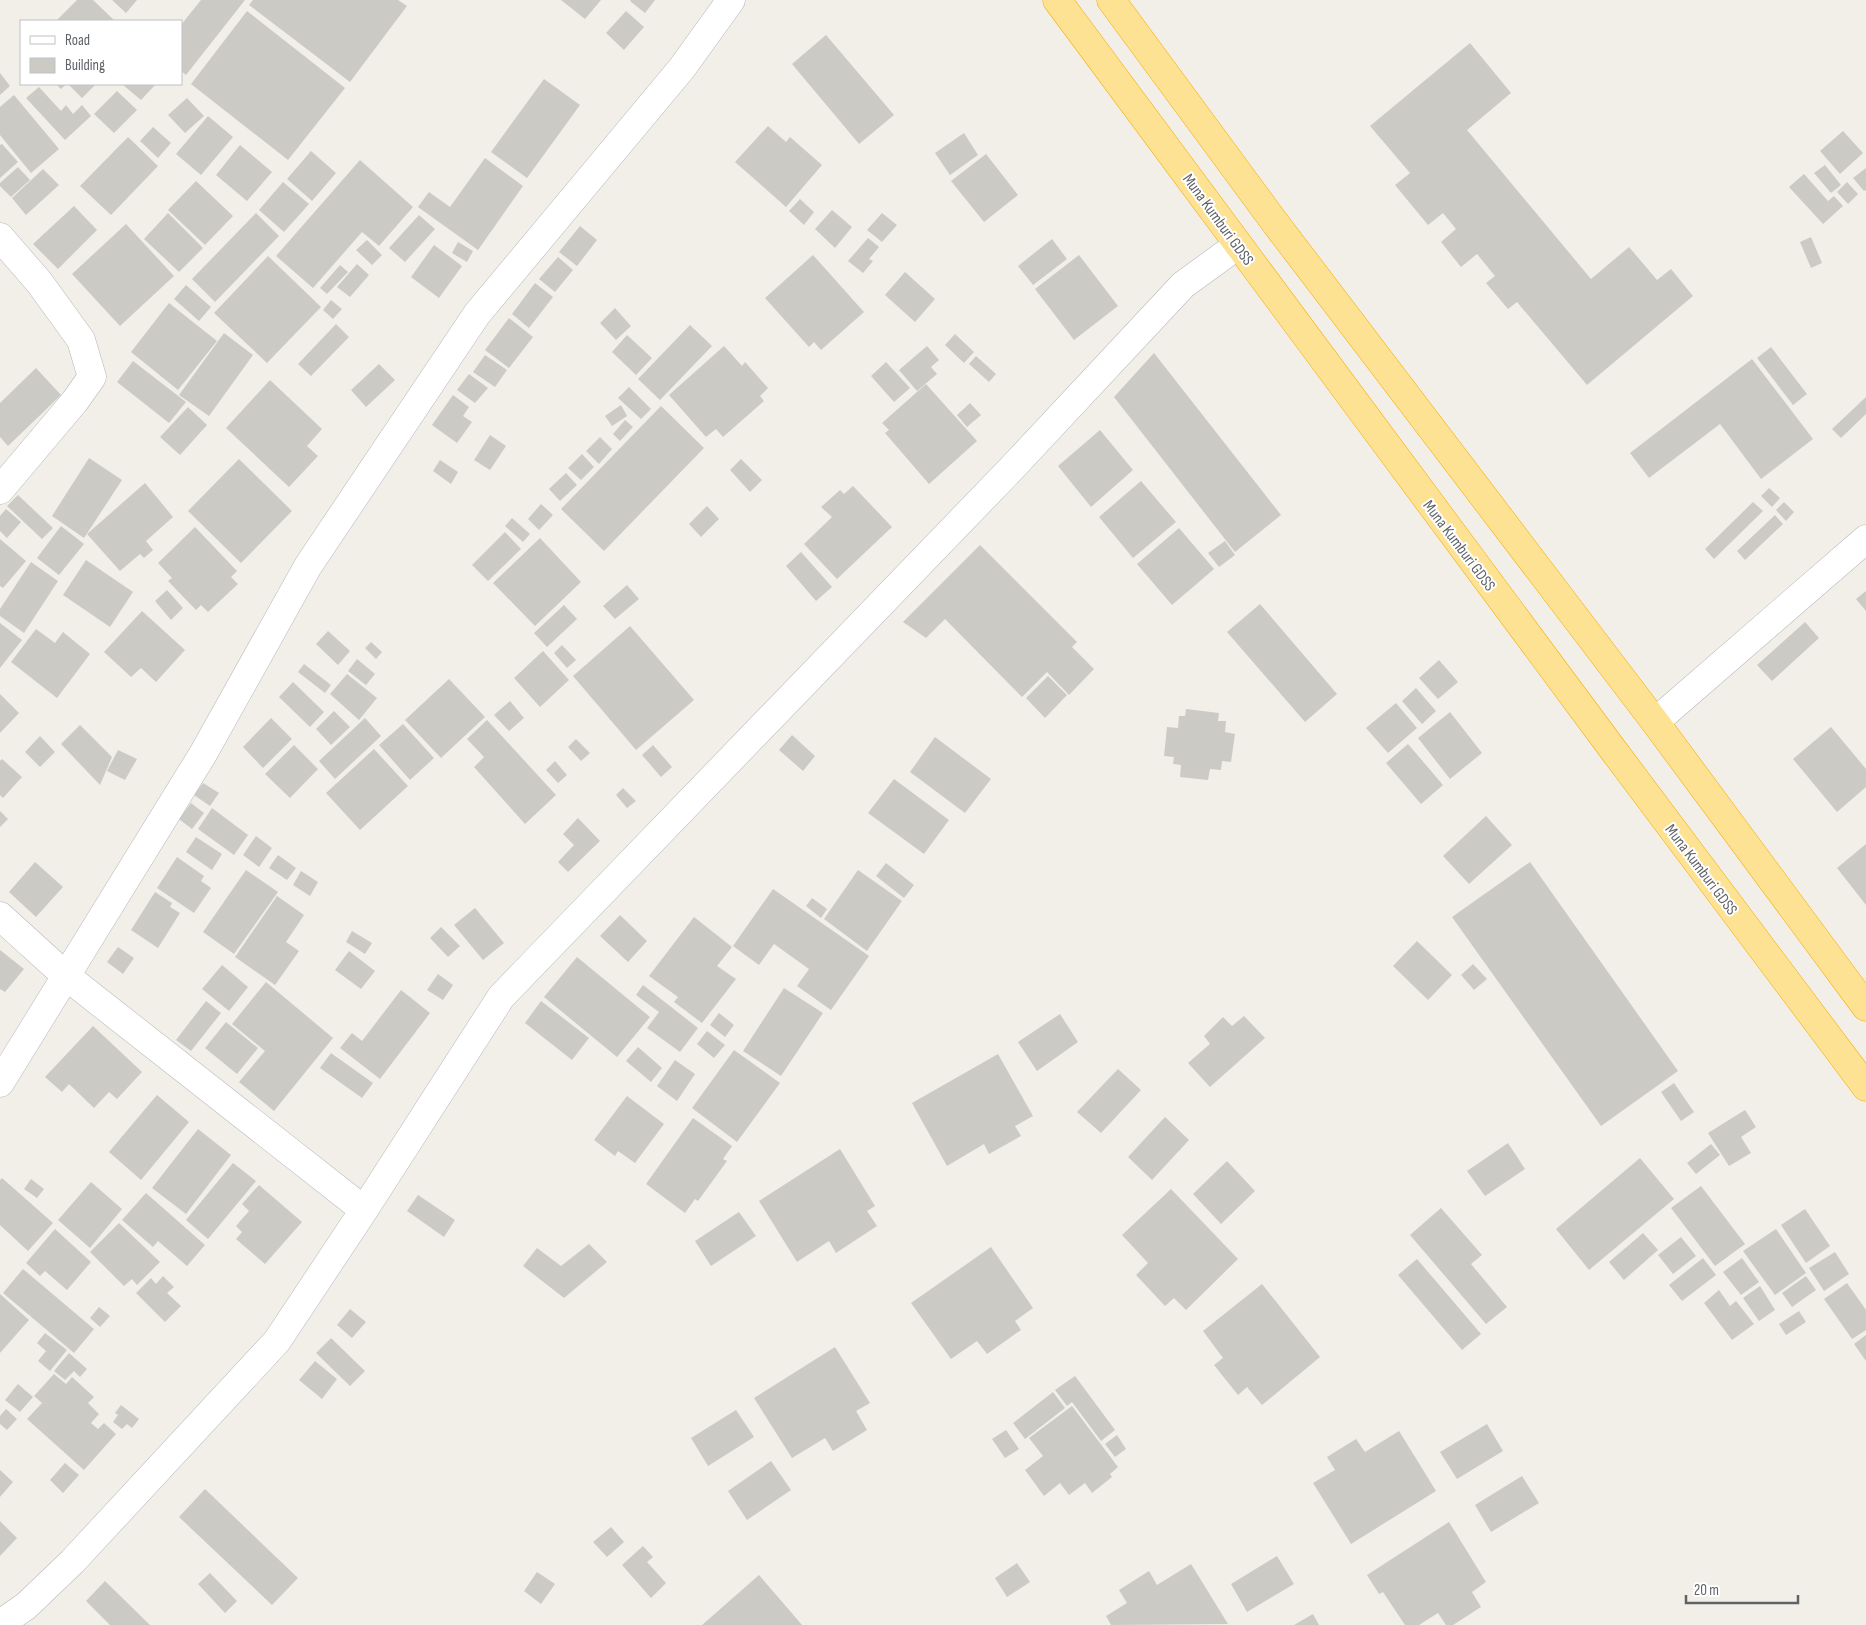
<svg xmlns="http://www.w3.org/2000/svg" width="1866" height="1625" font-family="'Sofia Sans Condensed',sans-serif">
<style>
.building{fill:#cccac5}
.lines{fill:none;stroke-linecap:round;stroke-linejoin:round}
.minor-casing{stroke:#b5b8bc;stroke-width:29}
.highway-casing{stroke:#f9ab00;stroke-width:29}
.minor{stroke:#fff;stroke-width:28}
.highway{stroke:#fde293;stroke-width:28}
.labels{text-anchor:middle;stroke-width:4;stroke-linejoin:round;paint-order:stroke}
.street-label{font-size:16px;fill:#5f6368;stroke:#fff}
</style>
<rect width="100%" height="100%" fill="#f1efe8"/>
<path class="building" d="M77,0H93L115,21H56Z
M112,0H137L126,13Z
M201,0H245L186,75L181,71V25Z
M253,0H398L407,6L350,82L249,5Z
M561,0H601L585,19Z
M631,0H655L645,13L630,1Z
M247,11L345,88L288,160L191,84Z
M626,11L644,27L624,50L606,33Z
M826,35L894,115L859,144L792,64Z
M1470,43L1511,93L1467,130L1591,279L1629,247L1657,280L1671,269L1693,296L1587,385L1517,302L1508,309L1486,283L1495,276L1477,254L1461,267L1441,242L1456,229L1443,213L1428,225L1395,185L1410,173L1370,126Z
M0,73L10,86L0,95Z
M544,79L580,105L527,178L491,152Z
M56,84H66L61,89Z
M68,84H96L82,98Z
M124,84H156L141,100L123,85Z
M39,87L61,111L66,105L73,114L82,105L91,116L65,140L26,98Z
M117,91L137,110L114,133L94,114Z
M14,95L59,149L31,173L0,135V107Z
M187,98L204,116L185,133L168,115Z
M208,116L233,137L201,175L176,154Z
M768,126L786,142L790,137L822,165L786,207L735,162Z
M153,127L171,143L158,158L140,141Z
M1843,131L1863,153L1840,174L1820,151Z
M964,133L978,155L950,175L935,153Z
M128,137L158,166L111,215L80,186Z
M2,144L18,162L0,178V145Z
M240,145L272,172L247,201L216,175Z
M311,151L336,173L312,201L287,179Z
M986,154L1018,195L984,222L951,181Z
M485,158L523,186L478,250L418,207L429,192L450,207Z
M360,160L413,207L379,246L362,232L313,288L276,256Z
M1825,165L1841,185L1831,193L1814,173Z
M18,167L30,180L11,197L0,186V183Z
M1866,168V190L1864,191L1853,178Z
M43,169L59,185L26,215L12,198Z
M1804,174L1828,201L1834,196L1843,206L1823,224L1789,187Z
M196,181L233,216L205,245L168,210Z
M283,182L309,204L284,232L259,210Z
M1847,182L1858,194L1848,204L1837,192Z
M800,199L814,212L804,225L789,211Z
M74,206L97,230L58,269L33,244Z
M832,210L852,227L835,248L815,229Z
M168,213L203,248L179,272L144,239Z
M256,213L279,236L215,302L192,279Z
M882,213L897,225L882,242L867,230Z
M419,215L435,229L405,262L389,248Z
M126,224L174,276L120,326L72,274Z
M580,226L597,240L577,266L559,252Z
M1811,237L1822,263L1811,268L1800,242Z
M868,238L879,247L869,259L873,261L863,273L848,261Z
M1052,239L1067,259L1033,285L1018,266Z
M367,240L382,255L372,265L356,250Z
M458,242L473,251L467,262L452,253Z
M434,245L462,266L439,298L411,277Z
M813,255L864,312L821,350L814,342L809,347L765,298Z
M1079,255L1118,306L1074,340L1035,289Z
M268,256L321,307L267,363L214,313Z
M558,257L573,270L555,292L539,279Z
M357,264L369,275L350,297L337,287Z
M340,265L348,272L327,294L320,288Z
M905,272L935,299L915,322L885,295Z
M535,283L553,297L529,328L512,314Z
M186,285L211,307L199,321L174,299Z
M331,300L342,309L333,319L323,310Z
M169,303L217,341L178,390L131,352Z
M615,308L631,326L616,340L600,323Z
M509,318L533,337L509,368L485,350Z
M336,324L349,337L311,376L298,364Z
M690,325L712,346L660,400L638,379Z
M224,333L253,355L209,416L179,395Z
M955,334L974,352L964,363L945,345Z
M627,335L652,358L636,375L612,352Z
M724,346L742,366L745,362L768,388L760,396L764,401L723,437L716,429L706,437L669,395Z
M927,346L939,360L931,367L937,374L917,391L899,370Z
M1771,347L1807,394L1793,405L1757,358Z
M1154,353L1281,515L1235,552L1114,397Z
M485,355L507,370L495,387L473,372Z
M976,356L996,374L989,382L969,364Z
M1752,359L1813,439L1761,479L1720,424L1649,478L1630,453Z
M133,361L186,402L169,423L117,382Z
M886,362L910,388L894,402L871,376Z
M379,364L395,380L366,407L351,390Z
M36,368L61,395L8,446L0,437V403Z
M469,374L488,388L475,403L457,390Z
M270,380L322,429L307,446L318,456L289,487L226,428Z
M926,384L977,441L929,484L885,433L889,430L882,423Z
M629,387L651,409L641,419L618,398Z
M453,395L469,407L463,416L472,422L457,443L432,425Z
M1866,397V414L1841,438L1832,429Z
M970,403L981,415L967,427L957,415Z
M621,405L627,416L612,426L605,416Z
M661,406L704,448L604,551L561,509Z
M188,407L207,425L180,455L160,437Z
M625,420L633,427L620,441L613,434Z
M1100,430L1133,470L1091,507L1058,466Z
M490,435L506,446L490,470L474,460Z
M600,437L612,449L599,464L586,451Z
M582,454L594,467L581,480L568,468Z
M89,458L122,480L84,538L52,516Z
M239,459L292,511L241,563L188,511Z
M741,459L762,480L750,492L730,470Z
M440,460L458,472L451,484L433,471Z
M566,473L577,485L560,501L549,489Z
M1141,481L1176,522L1133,558L1099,517Z
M145,483L173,517L146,541L153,550L144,558L140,554L120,571L87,534Z
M853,486L892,527L837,579L804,544L832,517L821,507L840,490L844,494Z
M1769,488L1780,498L1772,507L1761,496Z
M18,495L53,528L42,539L7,506Z
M1753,502L1763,511L1714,559L1705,549Z
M1784,502L1794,512L1786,521L1776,510Z
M541,504L553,515L539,530L528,519Z
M707,506L719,519L701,537L689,524Z
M6,509L21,522L7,538L0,531V516Z
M1775,515L1783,524L1745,560L1737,551Z
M512,518L530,534L523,542L505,526Z
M61,526L84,544L59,575L37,558Z
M195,527L237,571L231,577L238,584L208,612L201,605L196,610L168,581L172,578L158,563Z
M1179,528L1214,569L1172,605L1137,564Z
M505,532L521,549L488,581L472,565Z
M540,538L581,582L535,626L493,583Z
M0,539L26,561L3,588L0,586Z
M1225,541L1235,555L1219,567L1208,553Z
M980,545L1077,642L1072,647L1094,669L1069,695L1047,672L1022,697L945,619L926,638L903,622Z
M801,552L832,587L816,601L786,566Z
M86,560L133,592L110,627L63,595Z
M31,562L58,581L24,633L0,616V609Z
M627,585L639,599L615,619L603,606Z
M167,590L183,608L171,620L155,601Z
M1866,591V611L1856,599Z
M1260,604L1337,694L1305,722L1227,632Z
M564,605L577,619L547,647L534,633Z
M142,611L185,650L156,682L141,668L131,677L104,652Z
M1805,622L1819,638L1772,681L1757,665Z
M0,623L22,640L0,668Z
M630,626L694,700L636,750L573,676Z
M36,629L55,643L63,632L90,654L57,698L11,662Z
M328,631L350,651L338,665L316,644Z
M371,642L382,652L376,659L365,648Z
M562,645L576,660L567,668L554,653Z
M543,651L569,680L540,707L514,678Z
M357,659L375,674L366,685L348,671Z
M1439,660L1458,682L1438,699L1419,678Z
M304,664L331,685L325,693L298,672Z
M347,674L377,698L359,720L330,694Z
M1048,676L1067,695L1045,718L1026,698Z
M449,679L485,717L441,758L405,720Z
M293,682L324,712L310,727L279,697Z
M1416,688L1436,711L1422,724L1402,701Z
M0,694L19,713L0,733Z
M510,701L524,718L509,731L494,715Z
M1396,703L1417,728L1388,753L1366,728Z
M1186,709L1219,713L1218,721H1226L1225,732L1235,734L1231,762L1222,761L1221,770L1210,769L1208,780L1180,777L1181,765L1173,764L1174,757L1164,756L1167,727L1178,728L1179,716H1185Z
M334,711L350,727L331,745L316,729Z
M1450,712L1482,753L1450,779L1418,738Z
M271,718L292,739L263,768L243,747Z
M365,718L381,736L335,779L319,761Z
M487,720L556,795L525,824L474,767L484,757L467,739Z
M403,724L434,758L410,780L379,745Z
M80,725L112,757L100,785L61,744Z
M1831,727L1866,769V787L1837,812L1793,759Z
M792,735L815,756L803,771L779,750Z
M40,736L55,752L40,767L25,752Z
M935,737L991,779L965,813L910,772Z
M576,739L590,753L581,761L568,747Z
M1408,744L1443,785L1421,804L1386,763Z
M294,745L318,769L290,798L265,774Z
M653,745L672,767L661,777L642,755Z
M374,749L408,786L360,830L326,793Z
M118,750L137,759L125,780L107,771Z
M2,759L22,777L3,798L0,795V761Z
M555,761L567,775L558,783L546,770Z
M894,779L949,820L924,854L868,813Z
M203,783L219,793L210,806L194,795Z
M623,788L636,801L627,808L616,795Z
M191,803L204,813L192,829L179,819Z
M212,808L248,835L234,855L198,829Z
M0,811L8,819L0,827Z
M1486,816L1512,845L1469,884L1443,856Z
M578,818L600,841L568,872L558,862L574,845L563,834Z
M256,836L272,848L259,867L243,855Z
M196,837L222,854L212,870L186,852Z
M1866,844V905L1837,868Z
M278,855L296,868L287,880L269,868Z
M177,857L204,876L201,881L211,888L194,913L157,888Z
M35,862L63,887L36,917L9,892Z
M1530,862L1678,1071L1601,1126L1452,917Z
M886,863L914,885L904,898L876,876Z
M246,870L278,892L234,954L203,932Z
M858,870L902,901L867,951L824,919Z
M301,871L318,882L310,896L293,885Z
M773,889L869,956L831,1010L797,986L809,969L774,944L759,965L733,946Z
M155,892L172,903L170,907L180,913L158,948L131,930Z
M277,896L304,915L286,942L299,951L275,985L235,957Z
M812,898L827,909L821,918L806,906Z
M475,908L504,943L483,960L454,925Z
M620,915L647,941L628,962L600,936Z
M694,917L732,947L717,966L736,979L702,1023L674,1002L678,997L649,976Z
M441,927L460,946L448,957L430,938Z
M352,931L372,943L365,954L346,942Z
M1417,941L1452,975L1428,1000L1393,966Z
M118,947L134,958L123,974L107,962Z
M0,950L24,969L5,992L0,989Z
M349,951L375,971L361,989L335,970Z
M577,957L650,1017L617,1057L544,997Z
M1473,964L1487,979L1474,990L1461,975Z
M222,965L248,987L229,1011L202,989Z
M438,974L453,985L443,1000L427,990Z
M266,982L333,1038L274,1111L239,1082L265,1051L232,1024Z
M643,985L698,1028L680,1052L647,1028L659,1012L636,995Z
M784,988L823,1013L781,1076L743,1051Z
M401,990L430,1013L380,1079L340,1048L352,1033L362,1041Z
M206,1001L221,1013L191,1051L176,1040Z
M541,1001L589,1038L572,1060L525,1023Z
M719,1013L734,1025L725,1037L710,1025Z
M1060,1014L1078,1042L1037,1071L1018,1042Z
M1244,1016L1265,1038L1210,1087L1188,1063L1210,1044L1204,1036L1223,1017L1232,1026Z
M226,1022L258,1048L237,1074L205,1048Z
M93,1026L142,1072L117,1099L109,1092L94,1108L69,1084L62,1092L45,1077Z
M707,1031L725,1045L714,1058L697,1044Z
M638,1047L662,1068L651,1082L626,1061Z
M734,1050L780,1083L737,1142L692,1108Z
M331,1053L373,1083L362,1098L320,1068Z
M998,1054L1033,1116L1015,1126L1021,1136L989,1154L984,1144L947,1166L912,1103Z
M675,1060L695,1074L677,1101L657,1086Z
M1118,1069L1141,1090L1101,1133L1077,1112Z
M1674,1083L1694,1112L1681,1121L1661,1092Z
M157,1095L189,1122L141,1180L109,1152Z
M627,1096L664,1124L635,1163L618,1151L615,1156L594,1140Z
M1745,1110L1756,1127L1741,1137L1751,1153L1729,1166L1708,1133Z
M1165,1117L1189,1140L1152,1180L1128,1157Z
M693,1118L732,1146L723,1159L727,1161L698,1201L695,1199L685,1213L646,1184Z
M198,1129L231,1155L186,1214L152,1188Z
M1508,1143L1525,1169L1485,1196L1467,1171Z
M1711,1144L1720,1155L1696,1174L1687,1163Z
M840,1149L875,1206L867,1211L877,1226L836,1253L829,1241L797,1262L759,1201Z
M1640,1158L1674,1199L1589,1270L1556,1229Z
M1227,1161L1255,1191L1221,1224L1193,1194Z
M233,1163L256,1181L208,1239L186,1220Z
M2,1178L53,1223L28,1251L0,1225V1180Z
M31,1179L44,1189L37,1198L24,1189Z
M91,1182L122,1209L90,1248L58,1220Z
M259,1185L302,1222L265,1264L236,1239L242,1232L236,1226L249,1211L242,1204Z
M1701,1186L1745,1244L1715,1266L1671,1208Z
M1171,1189L1238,1259L1186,1310L1174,1298L1165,1306L1136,1275L1148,1263L1122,1235Z
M146,1193L205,1245L187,1266L158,1241L153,1247L122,1220Z
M418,1195L455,1220L444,1237L407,1211Z
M1441,1208L1482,1255L1471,1264L1507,1307L1486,1324L1410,1235Z
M1805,1209L1830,1246L1806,1263L1781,1225Z
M739,1212L756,1236L711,1266L695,1241Z
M119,1223L160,1262L137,1285L132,1279L124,1286L90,1252Z
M55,1229L91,1262L67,1290L45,1271L40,1276L26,1263Z
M1776,1229L1806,1273L1775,1295L1743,1251Z
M1643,1233L1658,1250L1624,1280L1609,1262Z
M1681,1237L1696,1256L1673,1274L1658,1255Z
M589,1244L607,1262L564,1298L523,1266L537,1248L561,1266Z
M991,1247L1033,1308L1015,1321L1021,1330L987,1354L977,1341L951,1359L911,1303Z
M1835,1252L1849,1274L1824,1291L1809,1268Z
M1703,1258L1716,1275L1682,1301L1669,1285Z
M1742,1258L1759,1282L1741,1295L1723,1272Z
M1417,1259L1481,1334L1462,1350L1398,1275Z
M23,1269L94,1329L74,1353L3,1293Z
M163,1276L174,1287L167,1293L181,1306L165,1322L136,1293L151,1278L156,1284Z
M1806,1276L1816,1290L1792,1307L1782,1293Z
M1847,1283L1866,1310V1330L1852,1339L1824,1299Z
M1262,1284L1320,1357L1262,1405L1247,1387L1238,1395L1214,1365L1223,1358L1203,1331Z
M1760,1286L1775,1310L1759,1321L1743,1298Z
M1719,1290L1730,1306L1736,1301L1754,1324L1732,1340L1704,1303Z
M0,1294L29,1320L0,1353Z
M99,1307L110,1316L100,1327L90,1318Z
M350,1309L366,1322L352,1338L337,1325Z
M1799,1311L1806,1322L1786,1335L1779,1324Z
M45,1333L67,1350L50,1371L38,1361L46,1351L37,1343Z
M1866,1335V1361L1854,1344Z
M331,1338L365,1371L350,1386L316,1353Z
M835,1347L870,1403L856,1411L867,1430L833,1451L825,1438L792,1458L754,1398Z
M69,1353L87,1369L80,1377L74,1371L65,1380L54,1371Z
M315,1361L337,1379L322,1399L299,1380Z
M54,1374L66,1384L72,1377L94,1397L88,1403L99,1414L91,1423L98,1429L104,1423L116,1434L84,1470L27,1419L42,1403L34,1396Z
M1075,1376L1115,1430L1101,1441L1072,1402L1067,1406L1055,1390Z
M18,1384L33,1397L20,1412L5,1400Z
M1053,1392L1065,1408L1025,1439L1013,1423Z
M121,1405L139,1419L132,1428L127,1424L122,1429L113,1422L118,1415L115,1413Z
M1072,1406L1118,1467L1110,1474L1112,1477L1092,1493L1085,1483L1069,1495L1060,1483L1044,1496L1025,1470L1043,1456L1029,1438Z
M6,1409L17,1419L7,1430L0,1424V1416Z
M736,1410L754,1437L708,1466L691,1438Z
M1487,1424L1503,1451L1457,1479L1440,1452Z
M1006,1430L1019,1449L1005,1458L992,1439Z
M1399,1431L1436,1491L1351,1544L1313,1483L1335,1470L1327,1457L1356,1439L1365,1452Z
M1117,1435L1126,1449L1115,1457L1105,1444Z
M771,1461L791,1490L747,1520L728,1491Z
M65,1463L79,1475L63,1493L50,1480Z
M0,1470L13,1482L0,1497Z
M1522,1476L1539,1503L1491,1532L1475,1505Z
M205,1489L298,1578L272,1605L179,1517Z
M0,1521L17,1538L0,1556Z
M1449,1522L1486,1582L1472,1592L1481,1607L1453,1625H1446L1438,1613L1419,1625H1405L1383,1592L1379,1594L1367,1575Z
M611,1527L624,1542L607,1557L593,1542Z
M643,1546L653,1557L647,1562L666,1583L651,1598L622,1565Z
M1277,1556L1294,1584L1247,1612L1231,1584Z
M1017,1563L1030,1582L1007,1597L995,1578Z
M1191,1564L1228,1624L1111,1625L1106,1616L1127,1603L1119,1590L1149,1571L1157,1585Z
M537,1572L555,1584L541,1604L524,1591Z
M210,1573L237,1601L225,1613L198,1584Z
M759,1575L802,1625H702Z
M105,1581L150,1625H110L86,1601Z
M1313,1614L1319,1625H1294Z"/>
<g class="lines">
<defs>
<path id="minor" d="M0,237L39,282L81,340L92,377L75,401L0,490
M1655,722L1866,539
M0,916L66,976L364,1210
M0,1083L203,754L308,566L477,314L682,68L731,0
M0,1624L26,1606L72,1562L277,1341L364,1210L501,997L1011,469L1183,285L1238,245"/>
<path id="highway" d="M1057,0L1614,751L1866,1087
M1111,0L1273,220L1655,722L1866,1007"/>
</defs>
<use href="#minor" class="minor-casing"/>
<use href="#highway" class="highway-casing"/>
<use href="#minor" class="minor"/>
<use href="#highway" class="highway"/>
</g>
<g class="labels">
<g class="street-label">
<text transform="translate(1219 219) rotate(54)" y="6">Muna Kumburi GDSS</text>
<text transform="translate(1460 545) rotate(53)" y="6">Muna Kumburi GDSS</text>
<text transform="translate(1702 869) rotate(53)" y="6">Muna Kumburi GDSS</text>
</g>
</g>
<rect x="20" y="20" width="162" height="65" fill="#ffffff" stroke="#bfc1c3"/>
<rect x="30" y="36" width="25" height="8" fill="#ffffff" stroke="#bfc1c3"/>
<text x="65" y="45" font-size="15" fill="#5f6368">Road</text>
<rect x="30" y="58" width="25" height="15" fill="#cccac5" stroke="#bfc1c3"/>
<text x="65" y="70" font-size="15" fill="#5f6368">Building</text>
<path d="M1686 1595v8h112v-8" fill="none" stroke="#5f6368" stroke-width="2.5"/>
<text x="1694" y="1595" font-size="15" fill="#5f6368" stroke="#ffffff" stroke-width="4" paint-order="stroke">20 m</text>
</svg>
